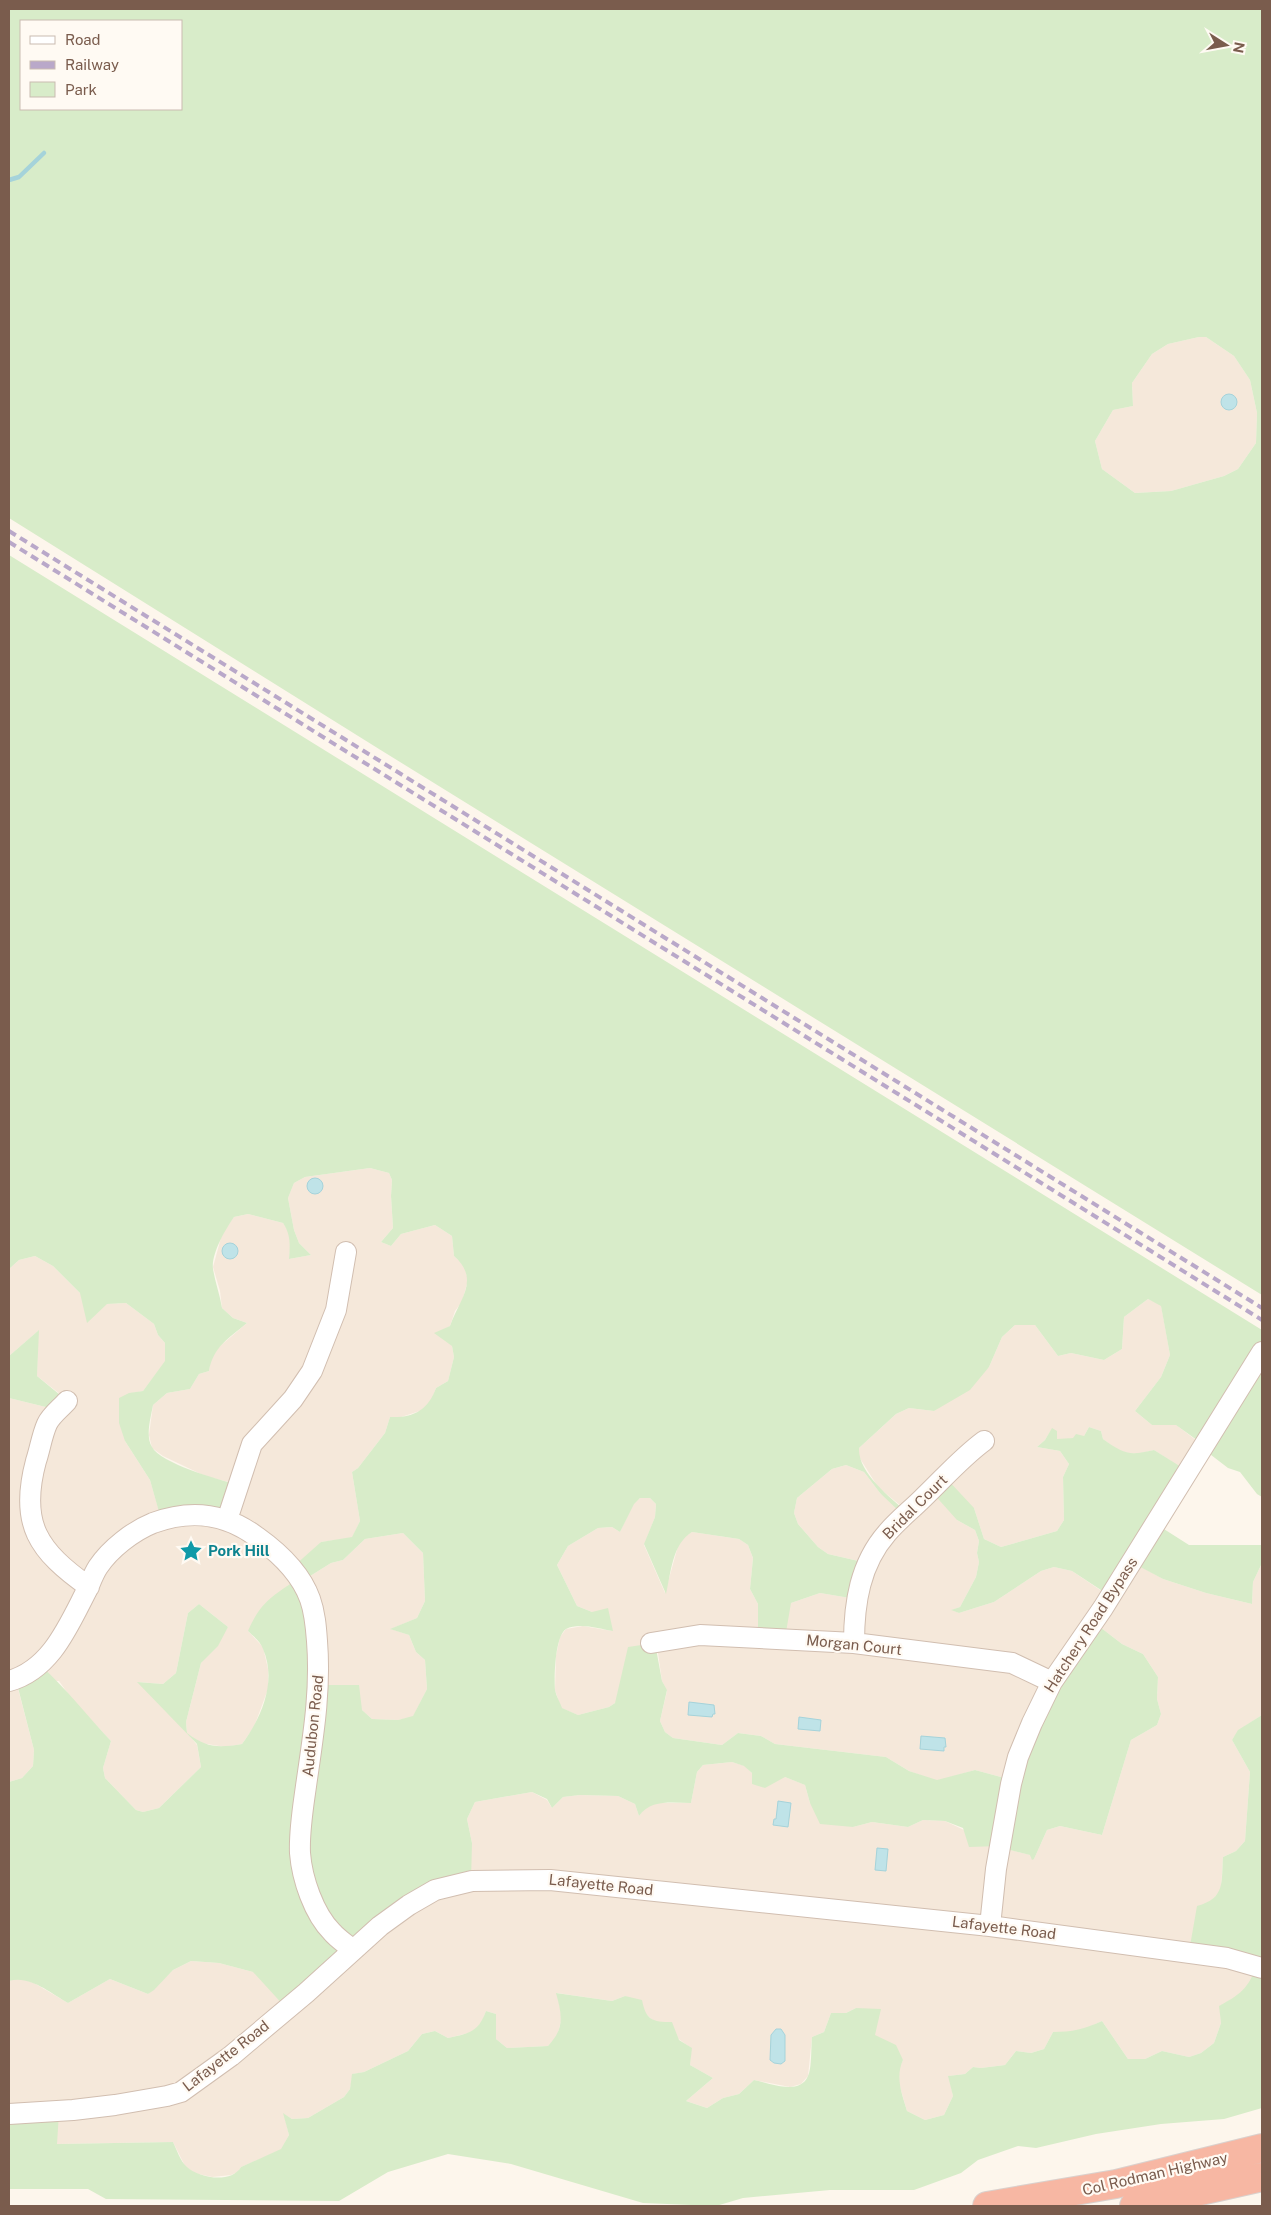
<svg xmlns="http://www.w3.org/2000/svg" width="1271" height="2215" font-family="'Public Sans',sans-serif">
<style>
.residential{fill:#f5e8da;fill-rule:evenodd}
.green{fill:#d8ecc9;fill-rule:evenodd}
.water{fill:#bfe3e8;stroke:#a5d3da}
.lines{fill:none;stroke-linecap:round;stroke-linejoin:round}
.stream{stroke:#a5d3da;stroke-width:4.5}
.minor-casing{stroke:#d1beb0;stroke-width:22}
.highway-casing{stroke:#dad1cd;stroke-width:30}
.minor{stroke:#fff;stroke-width:20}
.highway{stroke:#f7b7a3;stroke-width:28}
.rail{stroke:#b9a8c9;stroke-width:4;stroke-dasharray:8 5;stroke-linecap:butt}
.labels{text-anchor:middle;stroke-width:4.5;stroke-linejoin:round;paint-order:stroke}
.street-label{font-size:15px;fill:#7a5c4d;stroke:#fffaf3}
.culture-label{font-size:15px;font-weight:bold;fill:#0d838f;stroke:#fffaf3;text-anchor:start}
</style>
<rect width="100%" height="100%" fill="#fdf6ec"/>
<path class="residential" d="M1199,337H1206L1234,356L1250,380L1257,413L1256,443L1238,469L1224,476L1171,491L1135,493L1102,469L1095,441L1113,410L1133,406L1132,383L1152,354L1168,344Z
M370,1168L389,1173L392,1180L391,1196L393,1228L381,1242L391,1246L401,1234L435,1225L452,1236L454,1256L464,1265L468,1280L462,1302L455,1311L450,1326L444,1330L452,1346L454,1357L448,1381L436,1388L431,1402L423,1410L401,1417H390L385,1433L358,1468L352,1472L360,1521L352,1538L321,1542L299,1578L248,1631L263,1647L268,1669V1689L254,1727L242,1744L225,1747L201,1743L189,1735L197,1745L201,1767L159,1808L143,1812L136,1810L105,1778L103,1768L111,1741L74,1702L59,1681H16L34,1750L33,1766L22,1778L9,1782V1398L58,1410L65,1398L37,1376L38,1331L9,1356V1269L19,1260L35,1256L53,1266L80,1293L107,1304L126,1303L154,1324L158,1335L165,1343L166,1361L143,1391L133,1393L125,1441L150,1480L161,1518L236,1484L205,1476L163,1456L152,1448L149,1435L153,1405L167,1393L190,1389L199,1374L209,1371L211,1357L219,1347L247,1323L233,1318L222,1308L220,1291L213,1267L222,1234L234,1217L248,1214L283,1223L288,1230L291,1241L289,1259L311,1255L299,1243L294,1230L288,1198L294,1183L305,1177ZM199,1604L228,1627L201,1663L186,1722L187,1732L138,1682L163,1684L176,1673L188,1613Z
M1148,1299L1161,1305L1170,1355L1161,1377L1135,1411L1152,1425L1175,1424L1201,1444L1186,1471L1154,1450L1138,1454L1120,1452L1103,1439L1101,1431L1089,1427L1084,1436L1068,1439H1057L1052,1429L1045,1440L1037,1447L1060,1451L1069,1464L1063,1477L1064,1520L1057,1531L1001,1547L984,1539L974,1508L957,1520L975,1530L979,1541L977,1553L979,1562L976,1577L960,1607L952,1610L959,1613L994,1602L1041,1571L1054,1567L1072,1571L1106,1594L1133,1562L1163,1579L1206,1593L1252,1604L1253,1582L1262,1563V1715L1239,1730L1232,1740L1250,1772L1245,1841L1236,1851L1223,1857L1221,1891L1210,1902L1259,1960L1249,1985L1238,1996L1220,2006L1221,2023L1214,2043L1201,2053L1189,2057L1162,2051L1145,2059H1128L1102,2021L1083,2030L1069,2032H1053L1044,2049L1031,2053L1016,2051L1005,2065L981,2068L973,2067L965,2074L949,2076L953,2096L944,2115L925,2120L907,2111L898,2080V2071L903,2060L874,2035L856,2008L846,2013H831L824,2032L812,2037L808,2076L801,2084L790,2087L754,2080L739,2094L723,2098L707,2108L686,2101L713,2078L690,2065L691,2048L655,2022L625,1996L612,2001L557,1993L562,2017L557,2037L548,2046L507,2048L496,2039V2014L486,2011L482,2022L473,2032L448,2038L435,2031L422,2034L408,2051L364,2072L353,2074L350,2089L344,2097L308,2118L292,2119L284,2114L289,2135L281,2150L241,2167L238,2172L231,2175L212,2177L194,2173L185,2166L173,2142L57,2144L9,2114V1981L19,1978L34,1983L68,2003L110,1979L148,1994L173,1970L191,1961L219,1963L253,1972L472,1843L467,1819L475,1802L532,1792L547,1800L552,1808L563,1797L580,1795L618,1796L635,1804L639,1816L645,1807L656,1803H691L697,1772L703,1765L732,1762L745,1766L752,1773L785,1777L805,1785L810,1803L853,1827L872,1822L908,1827L923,1820L945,1821L1002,1848L1031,1855L1032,1859H1034L1047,1830L1060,1826L1102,1835L1131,1740L1157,1725L1161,1714L1157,1699L1158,1677L1143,1654L1122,1644L1096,1624L1012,1780L975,1770L937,1781L909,1771L886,1757L775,1744L761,1736L738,1733L722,1745L673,1738L665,1732L660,1721L667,1691L662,1681L657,1646L615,1703L609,1707L578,1715L561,1708L555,1690L556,1656L560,1637L566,1629L583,1626L612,1631L592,1612L577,1606L557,1565L568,1546L598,1528L612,1527L620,1532L633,1504L640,1498H650L656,1504L655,1517L644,1545L665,1593L678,1546L684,1537L692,1532L739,1539L748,1545L753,1558L750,1589L758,1604V1634L791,1603L820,1593L856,1599L867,1563L828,1554L818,1547L798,1524L794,1513L797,1498L832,1469L846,1465L864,1472L880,1493L907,1511L878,1487L859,1457V1448L896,1414L909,1408L934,1411L989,1367L1002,1337L1015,1325H1035L1058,1356L1071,1353L1104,1360L1122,1349L1124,1317Z
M403,1533L423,1553L425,1601L417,1618L391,1629L409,1635L416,1652L425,1660L427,1689L413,1717L398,1720L372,1719L362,1710L322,1685L307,1578L331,1563L343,1560L365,1539Z"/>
<path class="green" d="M9,9H1262V1295L379,749L9,518ZM181,21V109H21V21ZM1199,337H1206L1234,356L1250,380L1257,413L1256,443L1238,469L1224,476L1171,491L1135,493L1102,469L1095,441L1113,410L1133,406L1132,383L1152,354L1168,344Z
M9,555L1262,1330V1497L1257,1494L1240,1472L1228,1468L1202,1448L1201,1443L1176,1425H1152L1135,1411L1161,1377L1170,1355L1161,1306L1148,1299L1124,1317L1122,1349L1104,1360L1071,1353L1058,1356L1035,1325H1015L1002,1337L989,1367L970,1390L934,1411L909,1408L896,1414L859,1448C858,1473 890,1497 907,1512L903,1515L880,1493L864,1472L846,1465L832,1469L797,1498L794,1513L798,1524L818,1547L828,1554L867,1563L856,1599L820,1593L791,1603L785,1638L758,1634V1604L750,1589L753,1558L748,1545L739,1539L692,1532C672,1544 671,1573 666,1594L644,1544L655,1517L656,1504L650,1498H640L634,1504L620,1532L612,1527L598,1528L568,1546L557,1565L577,1606L592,1612L608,1608L613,1631C600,1629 579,1622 566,1629C555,1636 554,1677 555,1690C556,1696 560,1702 562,1708L578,1715L609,1707L615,1703L628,1647L655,1643L662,1681L667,1690L660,1721L665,1732L673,1738L722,1745L738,1733L761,1736L775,1744L886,1757L909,1771L937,1780L975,1770L1012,1780L1024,1741L1096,1624L1122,1644L1143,1654L1158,1677L1157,1699L1161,1714L1157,1725L1131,1740L1102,1835L1060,1826L1047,1830L1034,1859L1032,1860L1030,1855L1002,1848L999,1846L969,1847L963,1828L945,1821L923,1820L908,1827L872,1822L853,1827L820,1824L810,1803L805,1785L785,1777L765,1788L752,1784V1773L744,1766L732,1762L703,1765L697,1772L691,1803C672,1803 651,1799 639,1816L635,1804L618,1796L580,1795L563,1797L552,1808L547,1799L532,1792L475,1802L467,1819L472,1843L471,1880L438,1889L286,2008L253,1972L219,1963L191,1961L173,1970L154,1990L148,1994L110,1979L68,2003C50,1993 30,1975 9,1981V1782L22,1778L33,1766L34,1750L16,1680L41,1666C66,1688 88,1717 111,1741L103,1768L105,1778L136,1810L143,1812L159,1808L201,1767L197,1744L137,1682L163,1684L176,1673L188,1613L199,1604L228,1627L218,1646L201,1663L186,1722L187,1733C207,1748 218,1748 242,1744C262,1717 277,1681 263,1649C261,1642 253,1636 248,1631C261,1601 273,1596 299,1578L294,1566L321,1542L352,1537L360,1521L352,1472L358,1468L385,1433L390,1417C414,1418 428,1410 436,1388L448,1381L454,1357L452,1346L434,1333L450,1326C459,1300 481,1280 454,1256L452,1236L435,1225L401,1234L391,1246L381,1242L393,1228L391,1196L392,1180L389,1173L370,1168L305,1177L294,1183L288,1198L294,1230L299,1243L311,1255L289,1259C290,1245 291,1235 283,1223L248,1214L234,1217C225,1230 211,1254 213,1269C215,1282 220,1295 222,1308L233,1318L247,1323C229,1338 213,1347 209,1371L199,1374L190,1389L167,1393L153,1405C151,1417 145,1436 152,1447C160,1463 219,1480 236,1484L229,1519H161L150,1480L125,1441L119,1423V1398L129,1393L143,1391L165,1361V1343L158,1335L154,1324L126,1303L107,1304L87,1323L80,1293L53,1266L35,1256L19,1260L9,1269ZM403,1533L423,1553L425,1601L417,1618L390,1629L409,1635L416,1652L425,1660L427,1689L413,1716L398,1720L372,1719L362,1710L359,1685H322L307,1578L331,1563L343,1560L365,1539Z
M39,1330L37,1376L65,1399L58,1410L9,1398V1356Z
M1089,1427L1101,1431L1103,1439C1124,1454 1129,1456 1154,1450L1186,1470L1156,1524L1189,1545H1262V1563L1253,1582L1252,1604L1206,1593L1163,1579L1133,1563L1107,1594L1072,1571L1054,1567L1041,1571L994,1602L959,1613L951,1610L960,1607L976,1577L979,1562L977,1553L979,1541L975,1530L957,1520L931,1491L946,1478L974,1508L984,1539L1001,1547L1057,1531L1064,1520L1063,1477L1069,1464L1060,1451L1037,1447L1045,1440L1052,1428L1057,1431V1439L1073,1438L1076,1434L1084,1436Z
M1262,1715V2108L1224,2119L1161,2124L1096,2134L1036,2148L1018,2146L978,2160L961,2173L914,2190H830L743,2198L716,2206L643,2203L511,2164L448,2154L388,2172L339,2201L106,2199L88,2189H9V2114L59,2113L57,2144L173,2142C177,2150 180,2161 187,2167C199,2178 231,2184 241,2167L281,2149L289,2135L283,2113L292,2119L308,2118L344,2097L350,2089L352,2074L364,2072L408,2051L422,2034L435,2031L448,2038C469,2033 478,2033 486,2011L496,2014V2039L507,2048L548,2046C565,2028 562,2015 556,1993L612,2001L625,1996L642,2000C646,2020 652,2022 672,2022L679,2040L692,2048L690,2065L713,2078L686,2101L707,2108L723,2098L739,2094L754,2080C769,2083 800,2096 808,2076C812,2068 811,2047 812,2037L824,2032L831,2013H846L856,2008L881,2009L875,2035L896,2045L903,2060C895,2078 902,2093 907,2111L925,2120L944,2115L953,2096L948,2076L965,2074L973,2067L981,2068L1005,2065L1016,2051L1031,2053L1044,2049L1053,2032C1072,2032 1085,2029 1102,2021L1128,2059H1145L1162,2051L1189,2057L1201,2053L1214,2043L1221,2023L1219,2006C1245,1992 1248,1987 1259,1961L1190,1946L1197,1906C1226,1898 1221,1882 1223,1857L1236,1851L1245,1841L1250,1772L1232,1740L1238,1730Z"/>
<path class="water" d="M1221 402a8 8 0 1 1 16 0a8 8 0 1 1-16 0Z
M307 1186a8 8 0 1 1 16 0a8 8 0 1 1-16 0Z
M222 1251a8 8 0 1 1 16 0a8 8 0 1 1-16 0Z
M689,1702L714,1705L715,1714H713L712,1717L688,1715Z
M799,1717L821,1720L820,1731L798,1729Z
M921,1736L945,1738L946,1747H944V1751L920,1749Z
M778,1801L791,1803L788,1827L773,1825L774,1819H776Z
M877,1848L888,1849L886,1871L875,1870Z
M776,2029H781L785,2035V2061L781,2064L774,2063L770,2060L771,2035Z"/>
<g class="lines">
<path class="stream" d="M9,180L19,177L44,153"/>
<defs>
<path id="minor" d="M67,1401C61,1408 51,1415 47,1424C42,1435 40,1449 36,1461C19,1524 38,1551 89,1587
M227,1520L252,1444L293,1399L312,1371L336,1310L346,1252
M651,1643L700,1635L854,1643L1012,1663L1052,1682
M854,1643C854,1603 860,1564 887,1533C898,1520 911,1510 923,1498C943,1479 961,1458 984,1441
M9,1681C52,1669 69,1624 88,1588C91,1581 94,1573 98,1567C110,1549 133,1531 153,1523C191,1509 225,1513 257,1537C278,1552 301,1574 310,1599C315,1613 316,1627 317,1641C321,1691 313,1737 306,1786C303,1808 299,1831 300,1853C302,1879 314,1914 332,1932C338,1939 346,1944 353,1950
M990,1926L996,1869L1011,1784L1018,1757L1032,1723L1052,1682L1103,1608L1262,1352
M9,2114L73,2110L115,2105L167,2096L181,2092L231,2056L306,1993L380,1926L409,1905L435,1890L472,1881L550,1880L990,1926L1227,1958L1262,1968"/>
<path id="highway" d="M987,2206L1116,2184L1262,2148
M1134,2206L1262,2177"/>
</defs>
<use href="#minor" class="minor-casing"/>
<use href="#highway" class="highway-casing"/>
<use href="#minor" class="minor"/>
<use href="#highway" class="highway"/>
<path class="rail" d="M9,531L1262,1308
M9,542L1262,1320"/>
</g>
<defs>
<symbol id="sight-bare" viewBox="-9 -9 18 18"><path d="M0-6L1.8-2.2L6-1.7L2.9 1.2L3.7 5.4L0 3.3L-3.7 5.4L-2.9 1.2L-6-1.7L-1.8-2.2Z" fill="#0f9aa8" stroke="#fffaf3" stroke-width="2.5" paint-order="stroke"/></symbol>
</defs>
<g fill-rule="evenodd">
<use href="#sight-bare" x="175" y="1535" width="32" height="32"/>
</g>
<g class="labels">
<g class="street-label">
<text transform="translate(915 1507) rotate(-45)" y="5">Bridal Court</text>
<text transform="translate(1091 1625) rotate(-57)" y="5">Hatchery Road Bypass</text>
<text transform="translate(854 1645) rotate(6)" y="5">Morgan Court</text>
<text transform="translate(313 1726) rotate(-84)" y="5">Audubon Road</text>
<text transform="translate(601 1885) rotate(6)" y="5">Lafayette Road</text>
<text transform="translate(1004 1928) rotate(7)" y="5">Lafayette Road</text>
<text transform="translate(226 2056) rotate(-38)" y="5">Lafayette Road</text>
<text transform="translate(1155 2174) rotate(-13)" y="5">Col Rodman Highway</text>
</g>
<g class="culture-label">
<text x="208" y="1556">Pork Hill</text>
</g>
</g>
<rect width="1271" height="2215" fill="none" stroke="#7a5c4d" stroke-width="20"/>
<rect x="20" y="20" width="162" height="90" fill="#fffaf3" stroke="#cabbb1"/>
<rect x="30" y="36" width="25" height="8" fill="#ffffff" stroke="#cabbb1"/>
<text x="65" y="45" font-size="15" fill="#7a5c4d">Road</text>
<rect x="30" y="61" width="25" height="8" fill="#b9a8c9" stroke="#cabbb1"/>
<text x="65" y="70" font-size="15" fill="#7a5c4d">Railway</text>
<rect x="30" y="82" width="25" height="15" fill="#d8ecc9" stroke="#cabbb1"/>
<text x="65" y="95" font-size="15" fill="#7a5c4d">Park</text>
<g transform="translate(1226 45) rotate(101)" stroke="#fffaf3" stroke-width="4" paint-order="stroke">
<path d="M0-4L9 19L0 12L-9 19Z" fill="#7a5c4d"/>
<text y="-8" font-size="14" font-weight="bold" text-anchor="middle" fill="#7a5c4d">N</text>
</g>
</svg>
